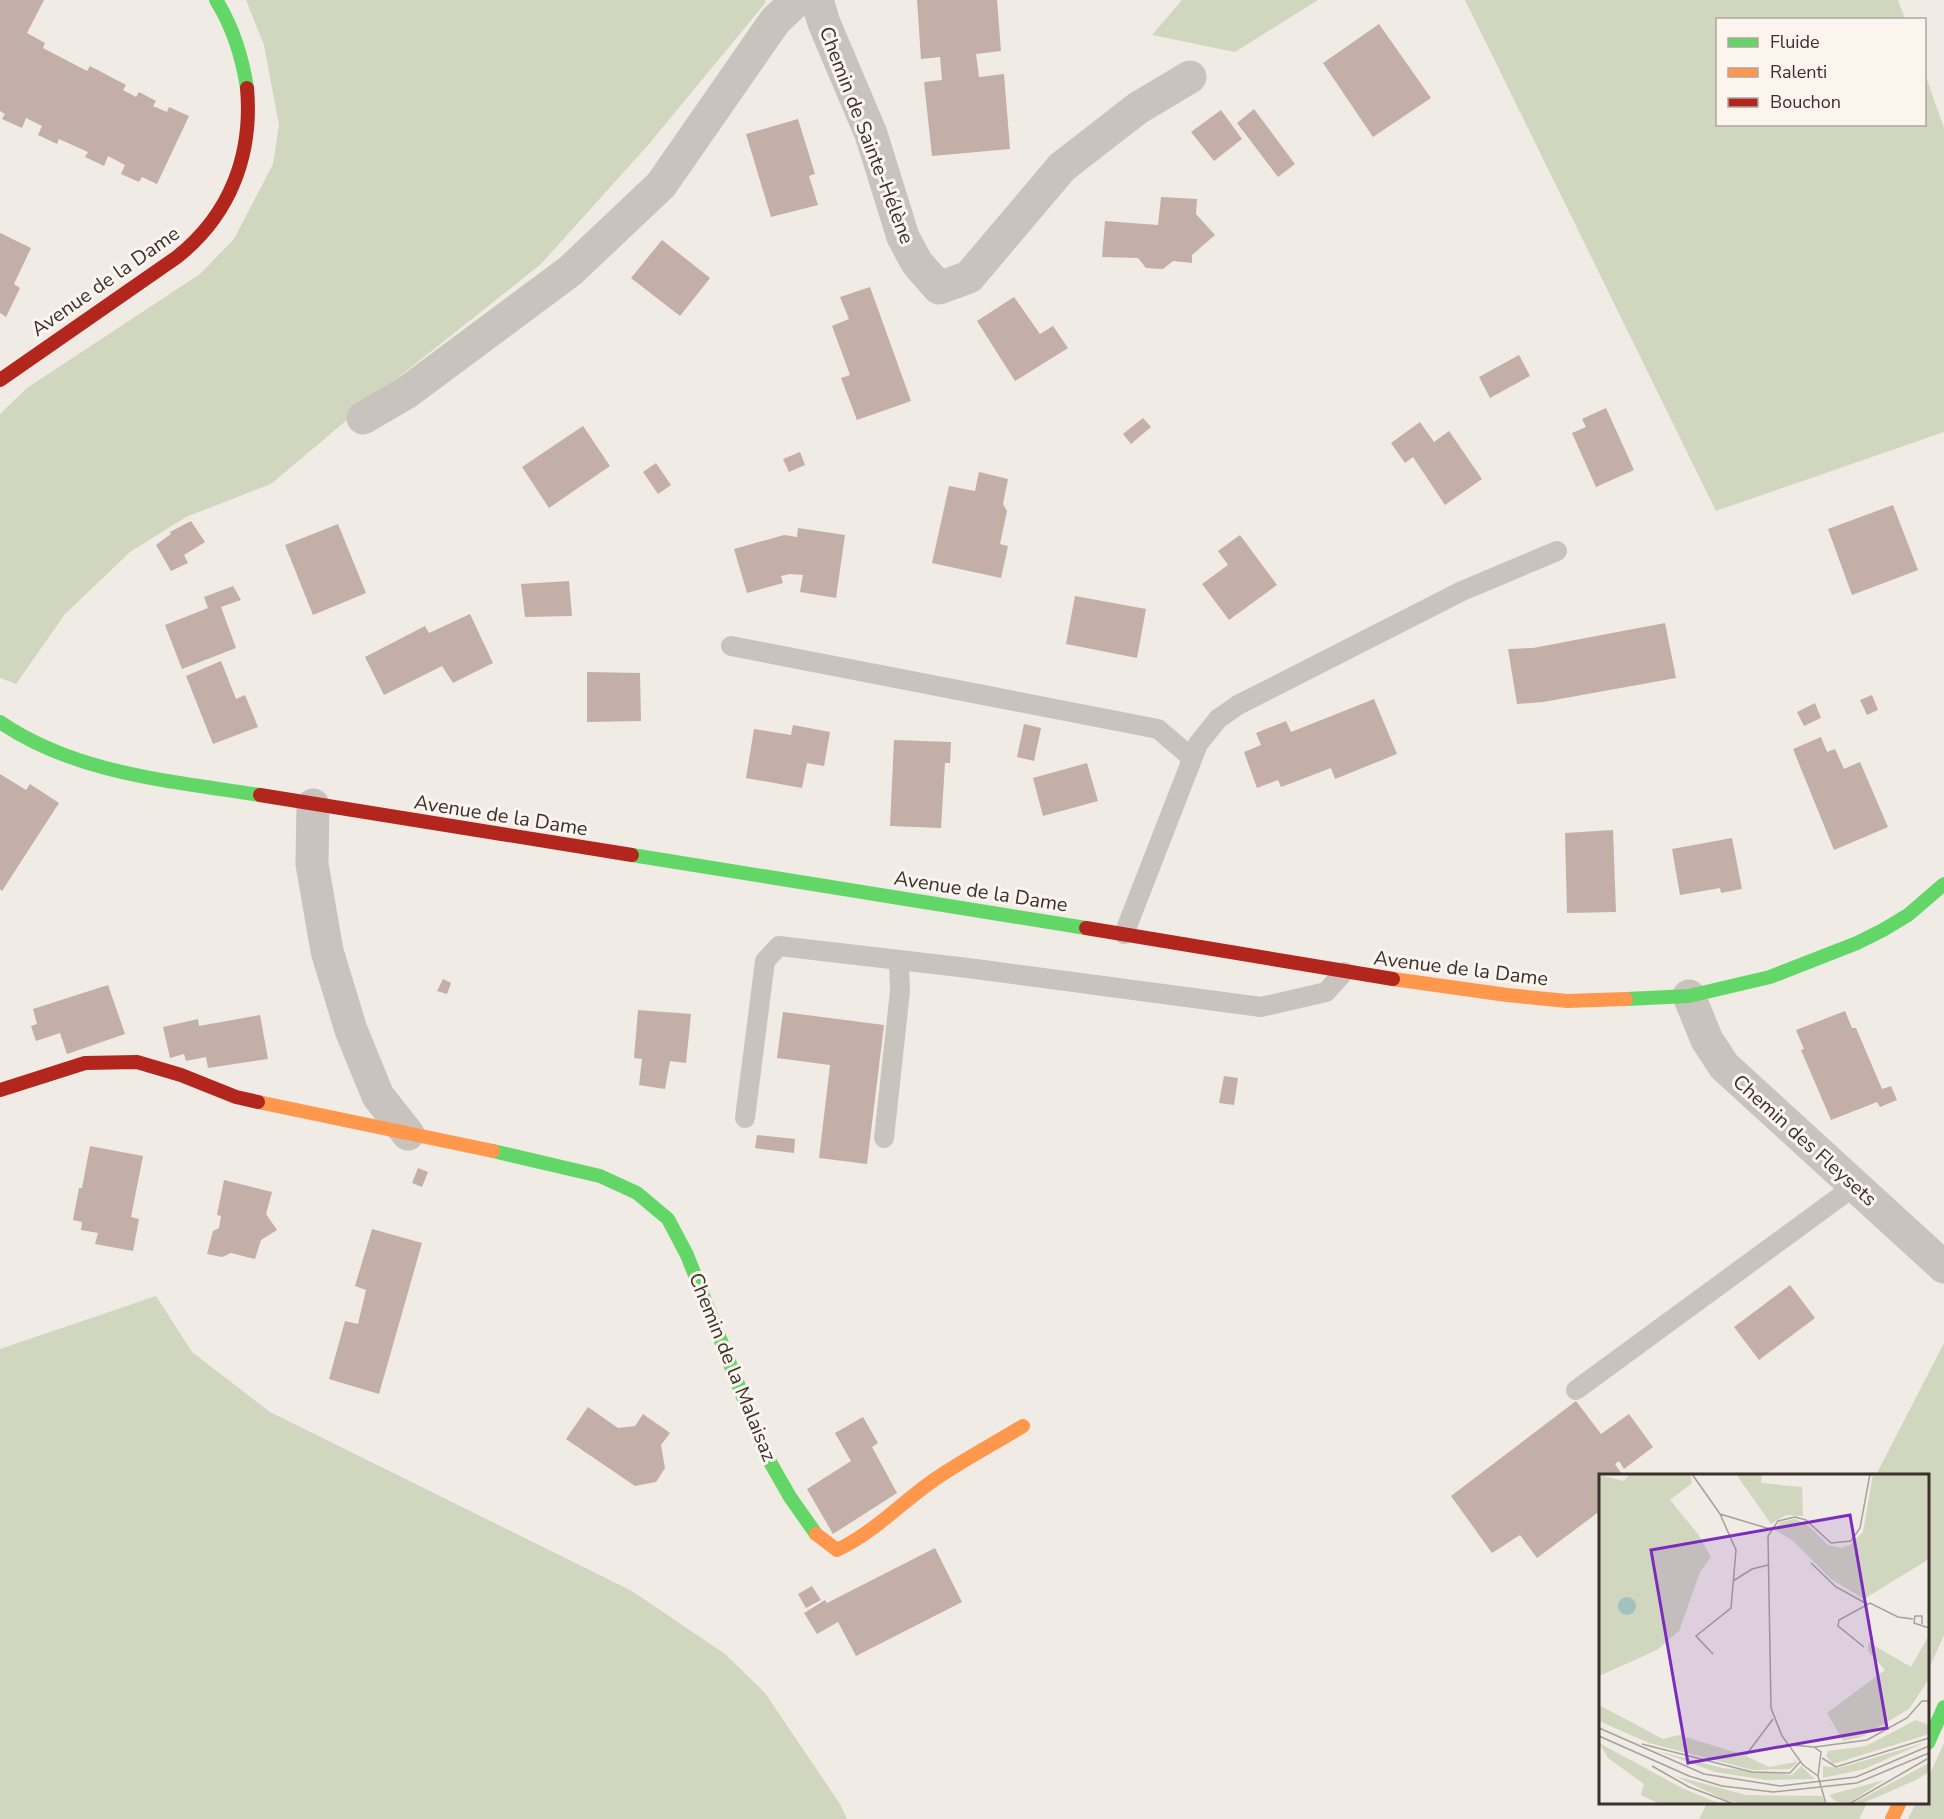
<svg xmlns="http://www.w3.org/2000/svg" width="1944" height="1819" font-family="'Nunito Sans',sans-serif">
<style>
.green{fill:#d1d6bf}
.building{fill:#c3afa7}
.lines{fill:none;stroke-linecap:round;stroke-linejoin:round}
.lane{stroke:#c9c3be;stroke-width:20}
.street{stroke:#c9c3be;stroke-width:33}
.fast{stroke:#63d668;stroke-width:14}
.slow{stroke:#ff974d;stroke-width:14}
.jam{stroke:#b3261e;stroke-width:14}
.labels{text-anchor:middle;stroke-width:6;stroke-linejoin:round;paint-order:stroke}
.street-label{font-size:20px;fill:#3b302b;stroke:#fbf5ee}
.inset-road{fill:none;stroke:#a8a09b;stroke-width:1.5}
.view{fill:#7b2cbf;fill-opacity:0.15;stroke:#7b2cbf;stroke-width:3}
.inset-edge{fill:none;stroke:#3b302b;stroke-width:3}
</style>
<rect width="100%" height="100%" fill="#f0ebe5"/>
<path class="green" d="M246,0H765L766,2L649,144L541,264L385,388L271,484L186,517L130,552L65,614L16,684L0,678V414L27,388L200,274L234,239L273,164L279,125L264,45Z
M1182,0H1318L1235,52L1152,35Z
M1465,0H1898L1905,19L1718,20V124H1924L1925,74L1944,128V432L1716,511Z
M156,1296L192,1352L270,1412L632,1591L725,1654L765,1693L840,1804L847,1819H0V1349Z
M1944,1343V1635L1928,1671V1476L1876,1475Z
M1944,1743V1819H1908L1916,1803L1928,1802V1778Z
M1707,1803V1802L1867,1803L1859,1819H1699Z"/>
<path class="building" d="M0,0H44L27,33L45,43L43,48L87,71L90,66L126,85L123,90L136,97L139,92L156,101L153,106L167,112L169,107L189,116L157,184L142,177L139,182L121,174L125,165L108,156L104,166L85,157L88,152L59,139L57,144L38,135L42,126L26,118L22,128L2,119L5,114L0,111Z
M917,0H997L1001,51L976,54L979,77L1004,74L1010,149L932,156L924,82L942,80L940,57L921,59Z
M1379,24L1431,98L1373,137L1323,63Z
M1254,109L1295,164L1278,177L1237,123Z
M1221,110L1242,139L1214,161L1191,132Z
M798,119L815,174L809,176L818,205L771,217L746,134Z
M1161,197L1197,199L1196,214L1215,235L1192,255V263L1173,261L1163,269L1146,268L1138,258L1102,257L1105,221L1158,225Z
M0,233L31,248L14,284L20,288L6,317L0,313Z
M662,240L710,278L680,316L631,278Z
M870,287L911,401L857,420L841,378L850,375L832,326L849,319L840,297Z
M1014,297L1040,334L1053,326L1068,348L1015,381L977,321Z
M1519,355L1530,376L1490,398L1479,377Z
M1606,408L1634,470L1596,487L1572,433L1586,427L1582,419Z
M1143,418L1151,427L1131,444L1123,434Z
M1420,422L1434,442L1449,431L1482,479L1445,505L1413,457L1405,463L1391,443Z
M583,426L610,466L549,508L522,467Z
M800,452L805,465L789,472L783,459Z
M656,463L671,485L658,494L643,472Z
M979,472L1008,479L1003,504L1007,511L1000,544L1008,546L1001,578L932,563L949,486L975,491Z
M1893,505L1918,570L1852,595L1828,529Z
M191,521L205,542L184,555L188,563L171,571L156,545L171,534L170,532Z
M338,524L366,593L313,615L285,545Z
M798,528L845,535L836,598L800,592L803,575L790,574L781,576L783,583L747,593L734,549L784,535L797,537Z
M1240,535L1277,585L1229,620L1202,584L1228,565L1218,551Z
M569,581L572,616L525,617L521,584Z
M233,586L241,600L221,607L236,648L182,669L165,625L208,608L204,597Z
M1075,596L1146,609L1137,658L1066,644Z
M470,614L493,663L453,683L442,666L384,695L365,657L425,626L429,633Z
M1665,623L1676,678L1543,702L1517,704L1508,649L1533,648Z
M221,661L236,699L245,695L258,727L213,744L186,676Z
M587,672L640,673L641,721L587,722Z
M1872,695L1878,710L1867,715L1860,700Z
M1374,699L1397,754L1335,779L1331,768L1281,787L1278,780L1257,788L1244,752L1261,745L1256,733L1286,721L1291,732Z
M1815,703L1821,718L1804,726L1797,712Z
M1024,724L1041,728L1034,761L1017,757Z
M793,725L830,732L824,766L807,763L802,788L746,778L754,729L791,735Z
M1821,737L1827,752L1835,749L1844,769L1860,762L1888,827L1834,850L1793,749Z
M894,740L951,742L950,763H945L941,828L890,826Z
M1087,763L1098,801L1043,816L1033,778Z
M0,774L26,790L30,784L59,803L2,891L0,889Z
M1613,830L1616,912L1567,913L1565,833Z
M1732,838L1742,889L1721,893L1720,888L1680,895L1672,849Z
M443,979L451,983L447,994L437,991Z
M108,985L125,1034L67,1054L60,1033L36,1041L31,1026L37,1024L33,1009Z
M638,1010L691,1014L686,1063L670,1061L665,1089L639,1085L642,1059L634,1058Z
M1845,1011L1852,1028H1856L1882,1089L1891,1086L1897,1100L1880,1107L1877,1102L1831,1120L1801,1050L1804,1049L1796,1030Z
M783,1012L884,1025L867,1164L819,1158L830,1065L777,1058Z
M260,1015L268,1059L208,1068L206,1057L186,1061L184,1054L170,1058L163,1027L198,1019L199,1026Z
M1224,1076L1238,1078L1234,1105L1219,1103Z
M757,1135L795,1139L794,1153L755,1148Z
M90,1146L143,1156L131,1217L139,1219L133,1251L95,1244L98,1233L81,1230L82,1222L73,1220L79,1188H82Z
M418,1168L428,1172L422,1187L412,1183Z
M224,1180L272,1192L266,1214L277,1230L261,1240L255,1259L231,1253L222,1257L207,1254L213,1231L219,1228L221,1216L217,1215Z
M372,1229L422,1243L379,1394L329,1379L345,1321L358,1324L366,1290L355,1286Z
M1790,1285L1815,1318L1759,1360L1734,1327Z
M1576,1401L1601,1434L1629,1414L1653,1447L1624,1469L1619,1461L1615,1464L1623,1476H1600V1511L1537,1558L1520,1535L1492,1553L1451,1496Z
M588,1407L618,1428L635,1426L643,1414L670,1433L661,1445L665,1468L656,1482L635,1486L566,1439Z
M863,1417L878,1443L872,1447L897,1493L833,1534L807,1489L851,1461L835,1433Z
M935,1548L962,1602L856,1656L838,1622L817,1634L804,1613L825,1600L827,1603Z
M812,1586L821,1600L806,1608L798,1594Z"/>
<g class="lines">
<path class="lane" d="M731,646L1158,729L1192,758
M1124,934L1198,744L1218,719L1238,705L1462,591L1557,551
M745,1118L765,961L779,946L968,968L1261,1007L1326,992L1344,972
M884,1138L900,991L899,961
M1576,1390L1856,1185"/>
<path class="street" d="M817,0L824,23L871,134L903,237L917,263L939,288L969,277L1062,167L1138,108L1190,77
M363,418L406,393L570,271L661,185L775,21L797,0
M313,805L312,864L327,951L351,1030L378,1096L408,1134
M1689,996L1707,1040L1724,1066L1944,1267"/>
<path class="fast" d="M216,0C233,27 242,56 247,88
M0,722C76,774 171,781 260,795
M632,855L1086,928
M1626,999L1689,996L1770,977L1857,943L1883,930L1908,915L1944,884
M493,1151L600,1176L637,1193L668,1219L687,1255L766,1455L790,1497L816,1534
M1928,1743L1944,1707"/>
<path class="slow" d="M1393,979L1507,995L1567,1001L1626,999
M258,1102L493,1151
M816,1534L837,1550C873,1533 899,1505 931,1482C961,1461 992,1445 1023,1426
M1892,1819L1900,1802"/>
<path class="jam" d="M0,380L177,257C230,215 253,155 247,88
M260,795L632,855
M1086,928L1393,979
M0,1090L85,1063L137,1062L181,1075L236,1097L258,1102"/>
</g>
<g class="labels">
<g class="street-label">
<text transform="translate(867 135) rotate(69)" y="7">Chemin de Sainte-Hélène</text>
<text transform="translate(105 281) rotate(-35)" y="7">Avenue de la Dame</text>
<text transform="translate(501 815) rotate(9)" y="7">Avenue de la Dame</text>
<text transform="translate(981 891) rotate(9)" y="7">Avenue de la Dame</text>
<text transform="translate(1461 968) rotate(7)" y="7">Avenue de la Dame</text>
<text transform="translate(1805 1140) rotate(42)" y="7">Chemin des Fleysets</text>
<text transform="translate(733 1367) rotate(68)" y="7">Chemin de la Malaisaz</text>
</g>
</g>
<g transform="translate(1599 1474)">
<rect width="330" height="330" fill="#f0ebe5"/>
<path d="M31,0H91L93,9L71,26L99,60L112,83L101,98L80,157L58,176L0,202V1L25,7ZM137,0H163L162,9L203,13L204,42L187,41L172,50ZM274,0H330V85L265,125L232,105L193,66L176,56L181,48L196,45L209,51L229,71L242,74L251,71L264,58ZM330,161V205L310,235L262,263L244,267L228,239L286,196L269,177V168L312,193ZM0,231L64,265L80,261L145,281L170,293L196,288L194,282L198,289L191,295L154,296L50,269L0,247ZM317,246L330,251V260L234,290L227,282L229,277L267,272ZM0,269L85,315L122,330H61L42,321L45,310L9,284ZM325,269L265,295L224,304V292L240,294ZM59,277L123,294L193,301L202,292L216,305L167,306L116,298ZM330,289V298L317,306L262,330H253ZM76,302L147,321L223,322L226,330H144L124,325ZM285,306L248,330L236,327L230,321Z" fill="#d1d6bf"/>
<path d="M19 132a9 9 0 1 1 18 0a9 9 0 1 1-18 0Z" fill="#a1c2c1"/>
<path class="inset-road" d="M93,0L121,40L171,55M212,89L237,113L268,130M134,107L153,95L169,91M323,150V142H316L315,149L330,154M265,173L239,152L240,146L271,129L299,143L314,145M114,180L97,162L132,134L137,76L121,40M0,254L105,300L181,312L257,303L330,272M0,262L90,302L123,312L174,318L258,309L330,279M43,270L153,298L191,299L202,287M192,271L215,273L222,278L219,302L227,330M216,273L268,266L308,244L323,227H330M147,281L174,245M223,284L237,293L330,264M53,292L90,313L135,330M219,302L204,291L183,262L172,234L169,62L179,47L196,43L207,46L232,69L252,67L261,54L271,0M250,330L328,285"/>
<path class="view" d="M251,41L288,254L89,289L52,76Z"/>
<rect width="330" height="330" class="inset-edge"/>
</g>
<rect x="1716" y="18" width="210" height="108" fill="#fbf5ee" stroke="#aea6a0" stroke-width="1.5"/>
<rect x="1728" y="38" width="30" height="9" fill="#63d668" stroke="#aea6a0" stroke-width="1.5"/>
<text x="1770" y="48" font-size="18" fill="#3b302b">Fluide</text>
<rect x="1728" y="68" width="30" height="9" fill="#ff974d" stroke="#aea6a0" stroke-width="1.5"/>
<text x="1770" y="78" font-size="18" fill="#3b302b">Ralenti</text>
<rect x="1728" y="98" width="30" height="9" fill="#b3261e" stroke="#aea6a0" stroke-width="1.5"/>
<text x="1770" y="108" font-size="18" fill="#3b302b">Bouchon</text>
</svg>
